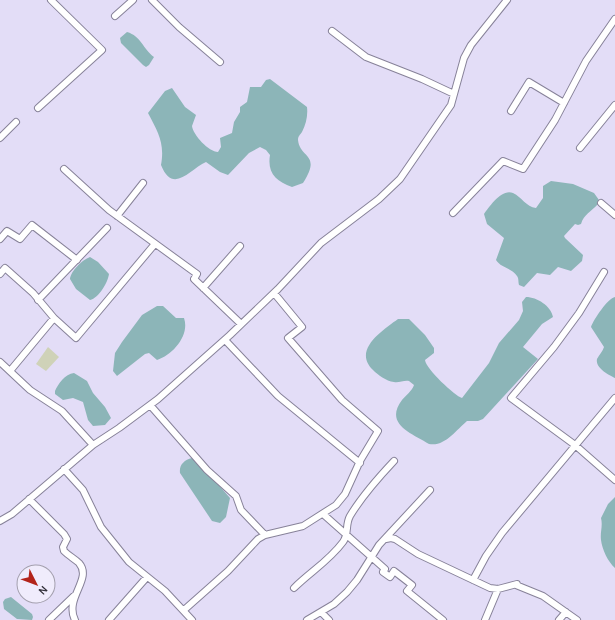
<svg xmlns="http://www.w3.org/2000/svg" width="615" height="620" font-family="Karla,sans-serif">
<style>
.green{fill:#cfd2b8}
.water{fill:#8cb5b8}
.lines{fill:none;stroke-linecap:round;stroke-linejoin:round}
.street-casing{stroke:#878299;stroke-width:8}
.street{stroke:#fff;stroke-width:6}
</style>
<rect width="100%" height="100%" fill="#e3ddf7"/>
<path class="green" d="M48,347L59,357L46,371L36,364Z"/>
<path class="water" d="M127,32C141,36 143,49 154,57L149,65L146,67L143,65L121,43L120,38Z
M270,79L307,107C308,116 306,124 302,132C300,135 298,136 298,140C300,159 322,153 303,183L292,187C276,181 267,173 270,155L266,150L260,147L249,153L228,175L220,172L206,162C190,169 173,195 161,165C165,143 158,132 148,113L165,91L172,88L185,107L196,115L192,126C193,135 209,152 218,152L221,147L220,138L232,133L234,122L240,112V107L247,102L250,87H261L266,80Z
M551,181L573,184L594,193L599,200L598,204C591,212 584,214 581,224L578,225L575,224L564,236L565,238L583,255L582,261L571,271L558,267L550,275L537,273L524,287L519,285C518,281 519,279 517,276C512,268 501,268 496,260L504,238L487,224L484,214C489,207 502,188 513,193C522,197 526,207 536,208L543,198V186Z
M90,257L98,262L109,274C108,282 99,298 90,300L76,289L70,279C71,271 82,260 90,257Z
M526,297C537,297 551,306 553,317L542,324L523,347L538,359L483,419L478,421H467C456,430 445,447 429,444C411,433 384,424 402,400C406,395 412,391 414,385L409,381C404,380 399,383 394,382C386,381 378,375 373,370C352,350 383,330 398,319H409L425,335L434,348V353L425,360C426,369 455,396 462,398L489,363L499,343L519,320L523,311L522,302Z
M615,297V378C609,375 595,368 597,359C599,355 603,351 604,347L591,327C594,319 608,298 615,297Z
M157,306H163L176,318H184C190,335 173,355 157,360L149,353L145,354L117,376L113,371L115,353L122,342L142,315Z
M74,373L87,381L93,393L105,407L111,418L105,425L93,426L88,420L83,402L73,398L63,400L55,394V391C58,384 65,374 74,373Z
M192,458L197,460L230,498L226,517L220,523L212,521L180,473C179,465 184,460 192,458Z
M615,497V568C608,562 602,549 601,540C600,532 603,526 601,518L608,504Z
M11,597L32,614L33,617L32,620L17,619L4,609L3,602L5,599Z"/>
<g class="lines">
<defs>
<path id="street" d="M152,0L179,27L220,62
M115,16L133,0
M332,31L366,57L422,79L454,94
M38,108L102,50L51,0
M511,111L529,82L564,103
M0,138L16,122
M580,148L615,105
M64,169L109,210L197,274L194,279L241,324
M601,203L615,215
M453,213L503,161L523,169L555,120L586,61L615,19
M117,216L143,183
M0,239L7,231L20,239L32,225L77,260
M604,272L579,313L554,347L511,398L575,445L615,480
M0,274L5,268L33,293L54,318
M203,288L240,246
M38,300L107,228
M225,340L278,396L360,463
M0,362L30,390L62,411L93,445
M10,371L54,318L76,338L154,245
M150,405L207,470L236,496L241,510L265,535
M64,469L83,490L101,527L129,562L165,591L192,620
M29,499L64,534L67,539L63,547L64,551C69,556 75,559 79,563C93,579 64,598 75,620
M323,514L385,569L383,572L390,577L394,571L412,585L407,591L443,620
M0,521L12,514L93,445L119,428L158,399L230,335L278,289L321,243L379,199L400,179L451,105L464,58L471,45L507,0
M386,539L391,538L395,539L418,554L490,588L498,589L517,584
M473,580L486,556L502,533L615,398
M516,585L543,596L577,620
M294,588C310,572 329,561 343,542C349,534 345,525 350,516C362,496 378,478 394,461
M184,610L228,571L258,539L265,535L303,526L336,505L345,494L360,461L378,431L342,400L288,338L302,327L274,293
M321,612L329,620
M49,620L74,596
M109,620L147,577
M307,620L334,604L347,592L357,580L379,545L430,490
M485,620L498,589
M559,620L566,612"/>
</defs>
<use href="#street" class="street-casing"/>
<use href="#street" class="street"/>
</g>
<g transform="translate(36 584) rotate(132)"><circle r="19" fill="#f0ecfc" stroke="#a4a0ae"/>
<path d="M0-3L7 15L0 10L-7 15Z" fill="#b3241b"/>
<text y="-6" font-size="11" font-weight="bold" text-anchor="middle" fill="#312f38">N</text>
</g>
</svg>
